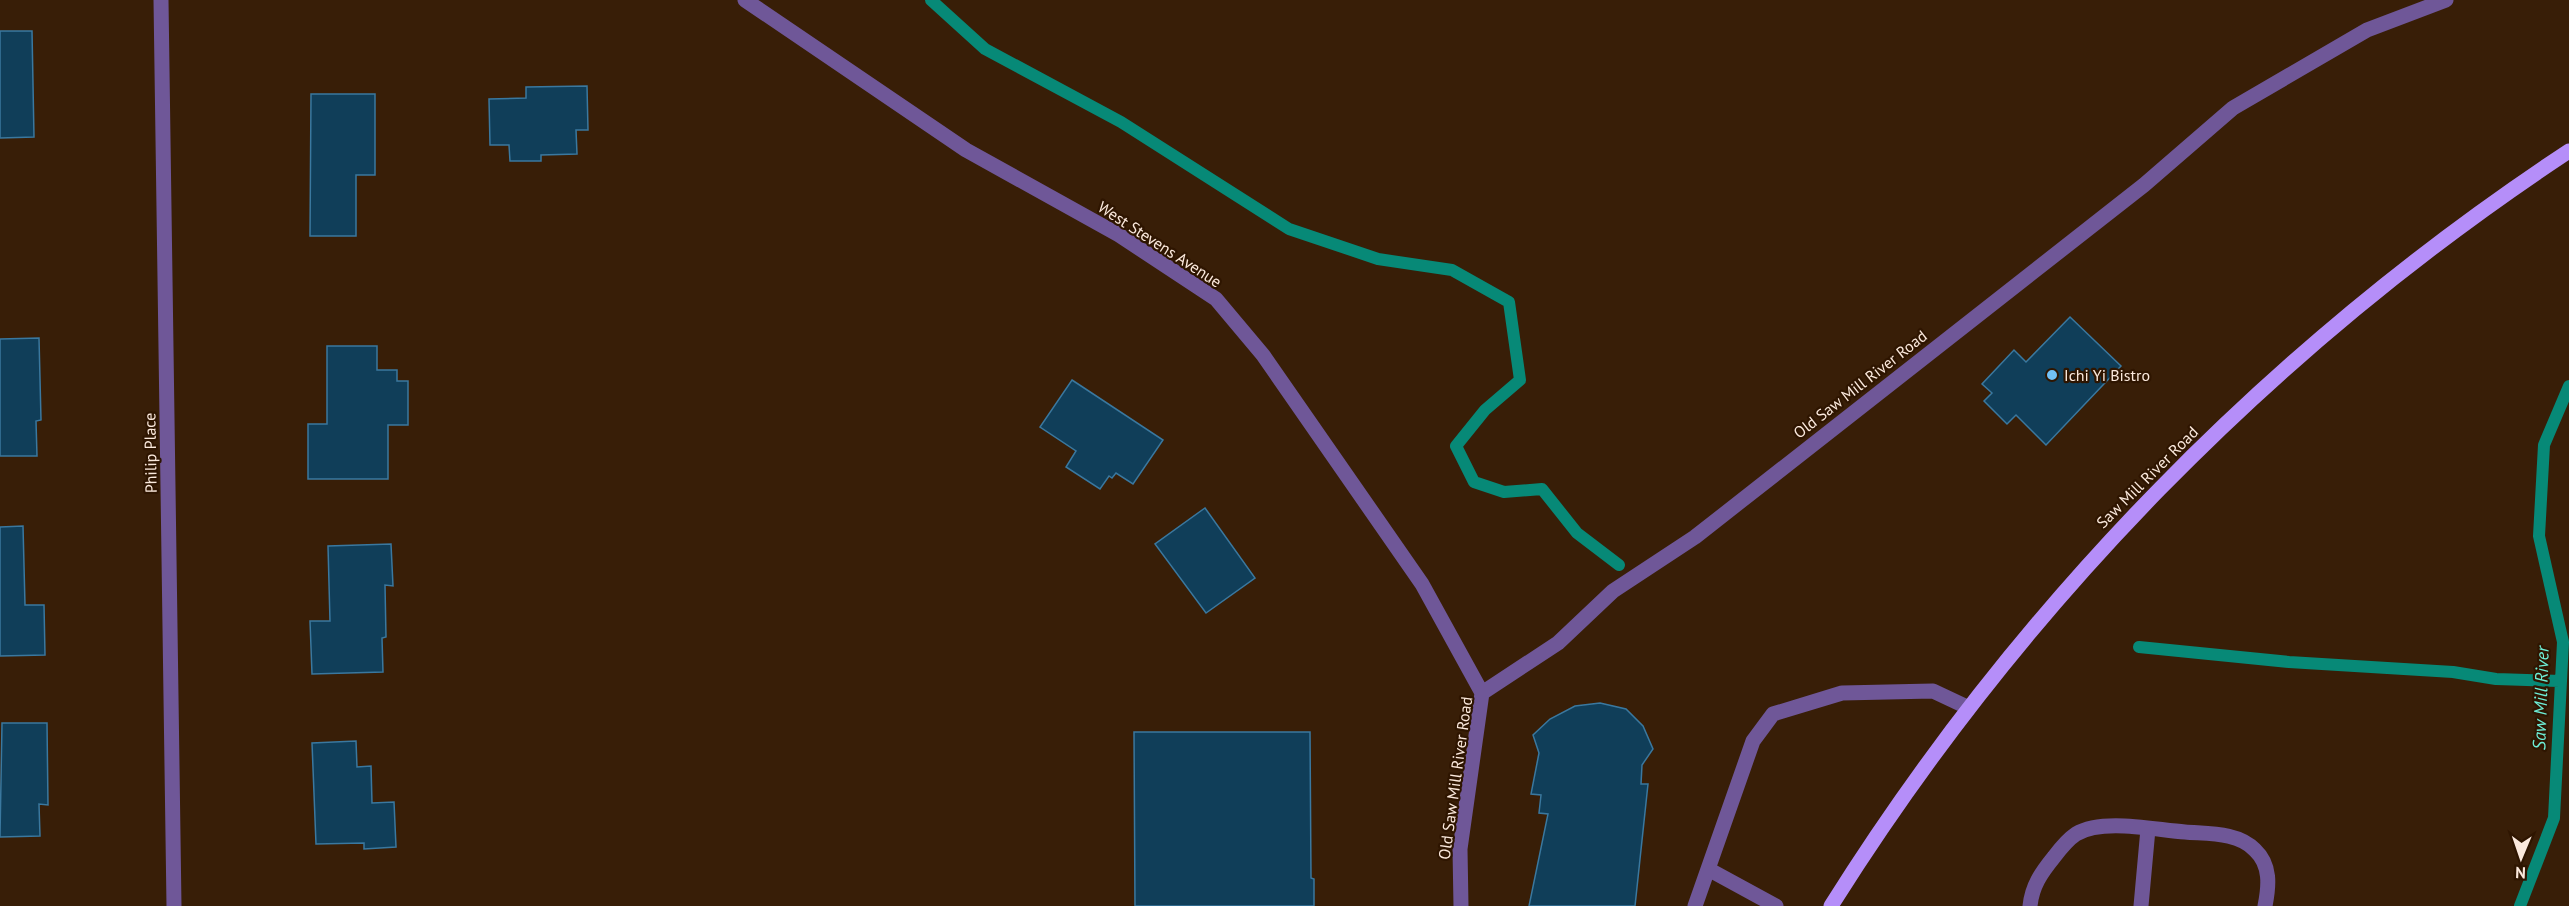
<svg xmlns="http://www.w3.org/2000/svg" width="2569" height="906" font-family="'PT Sans',sans-serif">
<style>
.lines{fill:none;stroke-linecap:round;stroke-linejoin:round}
.stream{stroke:#078977;stroke-width:12}
.building{fill:#103e59;stroke:#3a789f;stroke-width:1.5}
.service{stroke:#6f5798;stroke-width:15}
.minor{stroke:#6f5798;stroke-width:15}
.primary{stroke:#b58ef9;stroke-width:15}
.poi-dot{fill:#72c1f5;stroke:#2e1500;stroke-width:2}
.labels{text-anchor:middle;stroke-width:4.5;stroke-linejoin:round;paint-order:stroke}
.street-label{font-size:16px;fill:#fbe9dc;stroke:#2e1500}
.poi-label{font-size:16px;fill:#fbe9dc;stroke:#2e1500;text-anchor:start}
.water-label{font-size:18px;font-style:italic;fill:#6eeed6;stroke:#2e1500}
</style>
<rect width="100%" height="100%" fill="#381e07"/>
<g class="lines">
<path class="stream" d="M931,0L985,49L1121,122L1289,229L1378,259L1452,270L1509,302L1520,380L1485,410L1456,446L1474,482L1504,492L1542,489L1577,533L1619,565
M2139,647L2289,662L2453,672L2496,679L2560,681
M2520,906L2554,818L2563,642L2539,536L2544,445L2569,386"/>
</g>
<path class="building" d="M0,31H32L34,137L0,138Z
M587,86L588,130H576L577,154L541,155V161H510L509,145H490L489,99L526,98V87Z
M311,94H375V175H356V236H310Z
M2070,317L2121,366L2046,445L2016,415L2007,424L1984,401L1992,393L1982,384L2014,350L2026,362Z
M39,338L41,420L36,421L37,456H0V339Z
M327,346H377V370H397V381H408V425H388V479H308V424H327Z
M1072,380L1163,440L1133,484L1116,473L1112,478L1109,476L1100,489L1066,467L1076,451L1040,427Z
M1205,508L1255,578L1206,613L1155,544Z
M23,526L25,605H44L45,655L0,656V527Z
M391,544L393,586L385,585L386,637L382,638L383,672L312,674L310,621H330L328,546Z
M1600,703L1626,709L1643,726L1653,749L1642,765L1641,784H1648L1635,906H1529L1548,814L1539,813L1541,795L1531,794L1539,753L1533,735L1550,719L1575,706Z
M2,723H47L48,805L39,804L40,836L0,837Z
M1134,732H1310L1311,878L1314,879V906H1135Z
M356,741L357,767L371,766L372,803L394,802L396,847L364,849V843L316,844L312,743Z"/>
<g class="lines">
<path class="service" d="M1708,869L1776,906
M1695,906L1753,741L1773,714L1842,693L1933,691L1967,707
M2030,906C2032,886 2041,873 2054,857C2060,849 2067,840 2076,834C2103,818 2155,830 2185,832C2208,834 2238,832 2255,850C2271,865 2269,886 2265,906
M2141,906L2148,829"/>
<path class="minor" d="M161,0L174,906
M745,0L966,150L1119,235L1216,299L1263,355L1422,584L1482,693
M1461,906L1460,849L1482,693L1558,643L1613,591L1695,537L2144,185L2233,108L2367,30L2446,0"/>
<path class="primary" d="M1831,906C2020,605 2272,347 2569,151"/>
</g>
<circle class="poi-dot" cx="2052" cy="375" r="6"/>
<g class="labels">
<g class="street-label">
<text transform="translate(1160 244) rotate(33)" y="6">West Stevens Avenue</text>
<text transform="translate(1860 384) rotate(-38)" y="6">Old Saw Mill River Road</text>
<text transform="translate(150 453) rotate(-91)" y="6">Philip Place</text>
<text transform="translate(2147 477) rotate(-45)" y="6">Saw Mill River Road</text>
<text transform="translate(1455 778) rotate(-82)" y="6">Old Saw Mill River Road</text>
</g>
<g class="poi-label">
<text x="2064" y="381">Ichi Yi Bistro</text>
</g>
<g class="water-label">
<text transform="translate(2541 698) rotate(-88)" y="6">Saw Mill River</text>
</g>
</g>
<g transform="translate(2521 858) rotate(182)" stroke="#2e1500" stroke-width="4.5" paint-order="stroke">
<path d="M0-4.5L10 22L0 15L-10 22Z" fill="#fbe9dc"/>
<text y="-9" font-size="16" font-weight="bold" text-anchor="middle" fill="#fbe9dc">N</text>
</g>
</svg>
